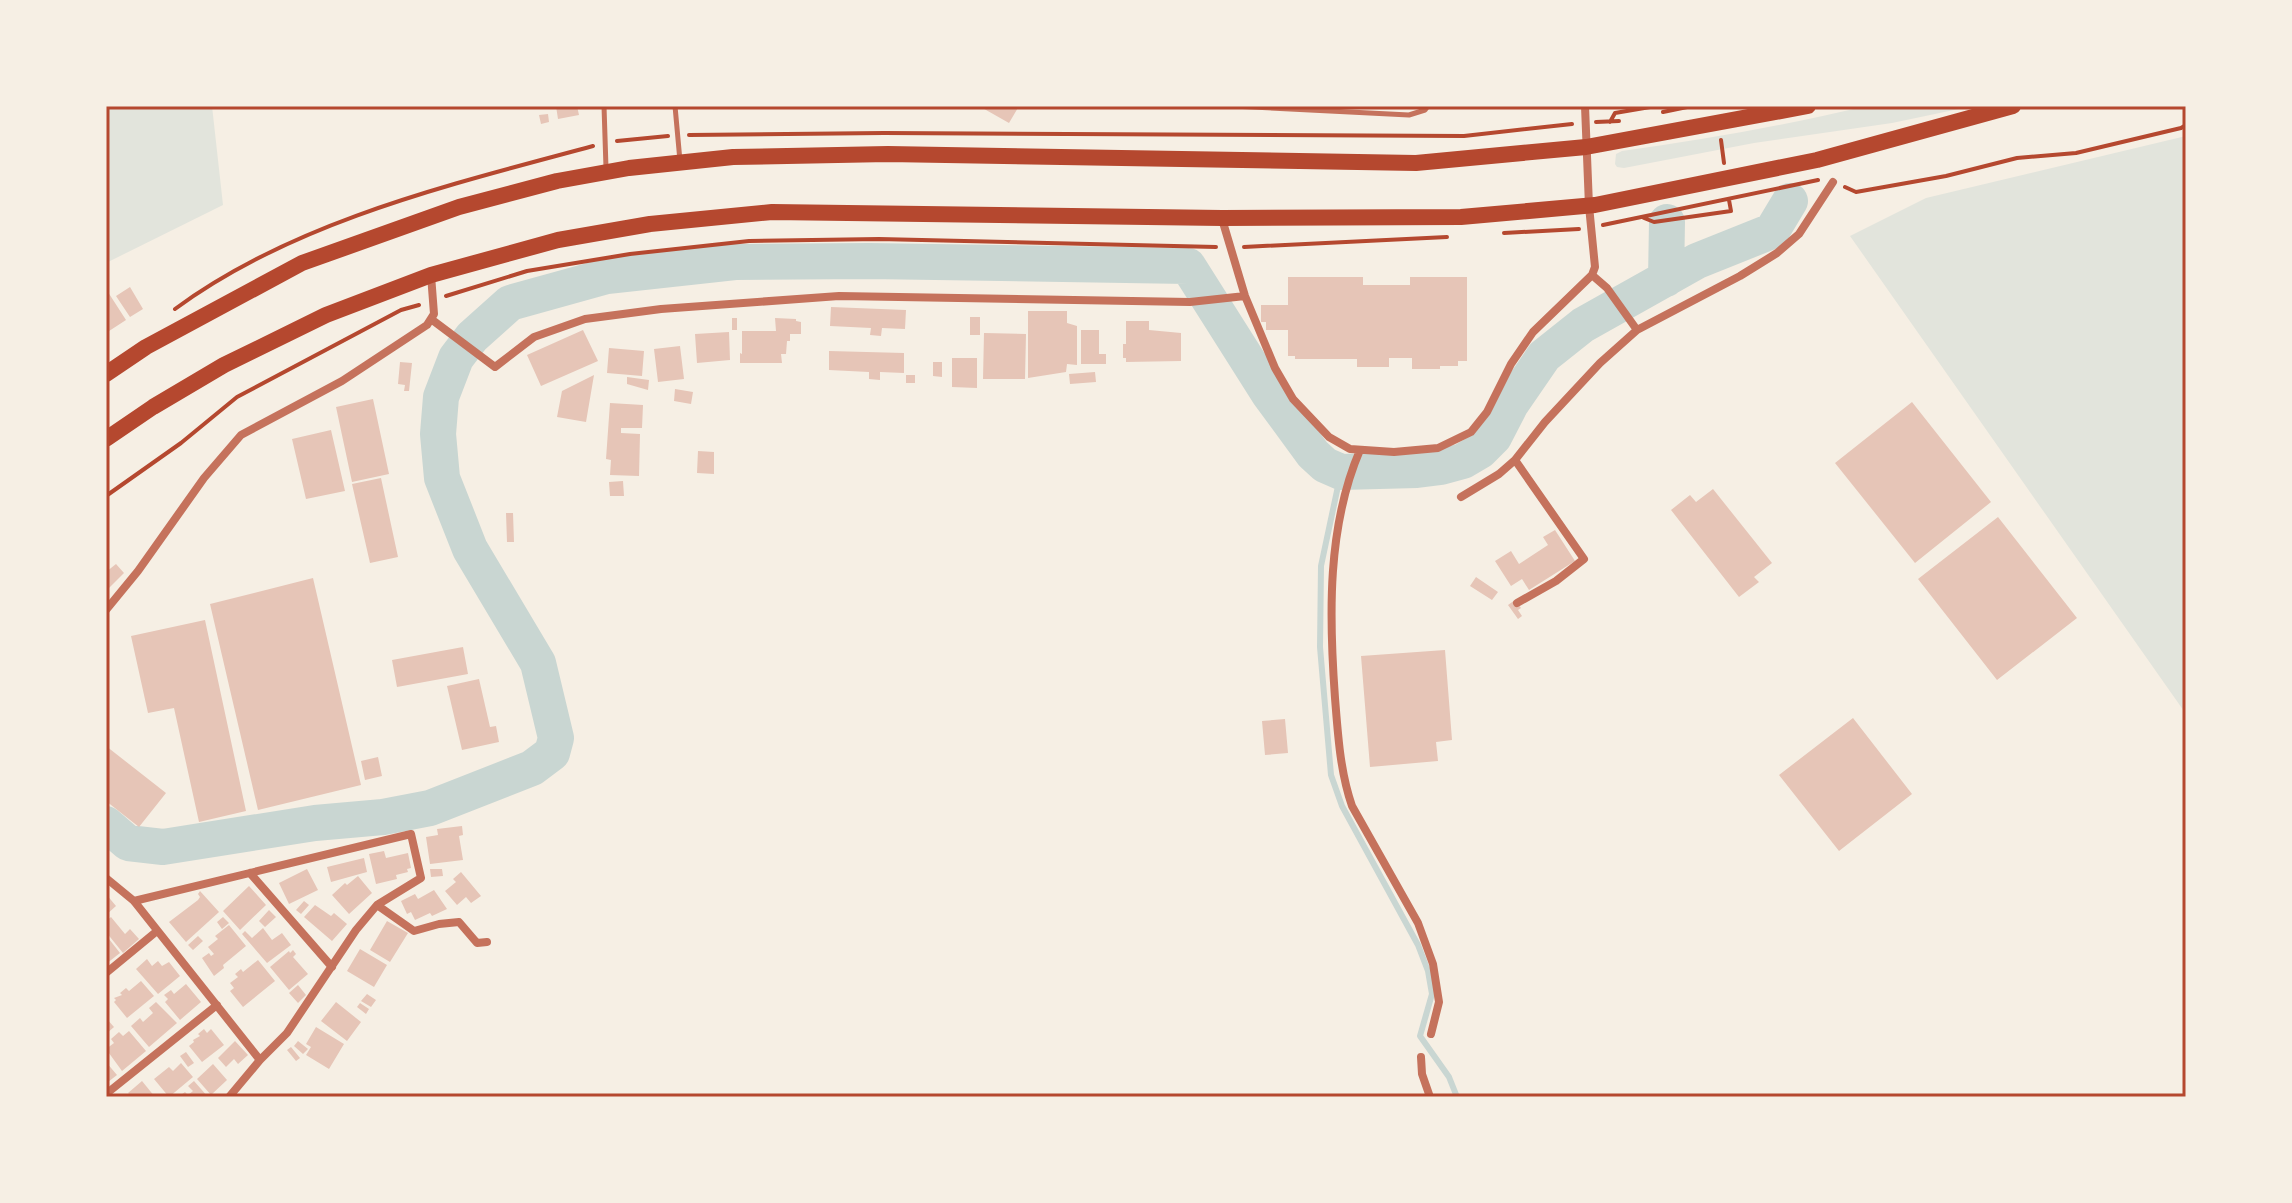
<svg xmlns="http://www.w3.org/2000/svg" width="2292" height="1203" font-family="Poppins,sans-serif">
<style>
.green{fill:#e2e4dc}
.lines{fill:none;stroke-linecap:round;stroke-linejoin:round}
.stream{stroke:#c9d6d2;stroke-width:6}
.river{stroke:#c9d6d2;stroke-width:36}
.building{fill:#e6c5b7}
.path{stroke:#b5482f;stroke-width:4}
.service{stroke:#c5725c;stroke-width:5}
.minor{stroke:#c5725c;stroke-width:8}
.trunk{stroke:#b5482f;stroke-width:16}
.neatline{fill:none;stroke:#b5482f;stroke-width:3}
</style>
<rect width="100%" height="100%" fill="#f6efe4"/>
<path class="green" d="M106,106H212L223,205L106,263Z
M1867,106H1973L1892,123L1754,143L1624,168L1617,167L1615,164L1616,154L1622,151C1704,140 1786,125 1867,106Z
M2186,136V714L1850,236L1926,198Z"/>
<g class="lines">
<path class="stream" d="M1341,472L1321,566L1320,647L1331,775L1342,806L1418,945L1428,971L1432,994L1420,1036L1449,1077L1457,1097"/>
<path class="river" d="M1666,279L1667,222
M106,824L128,843L163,847L315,823L383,817L430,808L532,768L552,753L556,738L538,663L470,549L442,478L438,434L441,397L456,358L472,337L510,303L607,276L735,262L869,261L1188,266L1269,394L1313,454L1325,465L1341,472L1417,470L1441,467L1463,461L1480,451L1494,437L1511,404L1544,356L1583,325L1697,261L1772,231L1790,201"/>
</g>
<path class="building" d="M556,106H577L579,115L558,119Z
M979,106H1019L1009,123Z
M548,114L549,122L541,124L539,115Z
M1288,277H1363V285H1410V277H1467V361H1458V366H1440V369H1412V358H1389V367H1357V359H1295V356H1288V330H1266V322H1261V305H1288Z
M130,287L143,309L130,317L116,296Z
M106,289L126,320L106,333Z
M831,307L906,310L905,329L882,328L881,336L870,335L871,328L830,326Z
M1028,311H1067V323L1077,326V365L1067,364L1066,372L1028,378Z
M970,317H980V335H970Z
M732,318H737V330H732Z
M775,318L796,319V321L801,322V334H790V341H787L786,354H781L782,363H740V353L742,354V331H776Z
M1126,321H1149V330L1181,333V361L1126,362V358H1123V344H1126Z
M583,330L598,361L541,386L527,355Z
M1081,330H1099V354H1106V364H1081Z
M729,332L730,360L697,363L695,334Z
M984,333L1026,334L1025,379H983Z
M680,346L684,379L658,382L654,349Z
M609,348L644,351L642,376L607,373Z
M829,351L904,353V373L880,372V380L869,379V372L829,370Z
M952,358H977V388L952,387Z
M400,362L412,363L409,391H404L405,385L398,384Z
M933,362H942V377L933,376Z
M1095,372L1096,382L1070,384L1069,374Z
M594,375L586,422L557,417L562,391Z
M906,375H915V383H906Z
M627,377L649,380L648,390L627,384Z
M675,389L693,392L691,404L674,401Z
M373,399L389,474L352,482L336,407Z
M1912,402L1991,502L1915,563L1835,463Z
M610,403L643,405L642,428H621V433L640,434L639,476L610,475L611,460L606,459Z
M331,430L345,491L306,499L292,439Z
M698,451L714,452V474L697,473Z
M381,478L398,557L370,563L352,484Z
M623,481L624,496H610L609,482Z
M1713,489L1772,563L1754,577L1759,582L1739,597L1671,510L1690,495L1696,502Z
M506,513H513L514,542H507Z
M1998,517L2077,618L1997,680L1918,579Z
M1555,530L1575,561L1529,590L1522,579L1511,586L1495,561L1511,551L1519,564L1548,545L1543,537Z
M116,564L124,573L106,591V572Z
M1476,577L1498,592L1492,600L1470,586Z
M313,578L361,785L258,810L210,604Z
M1515,600L1521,608L1518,610L1522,616L1518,619L1508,605Z
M205,620L246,811L199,822L174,708L148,713L131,636Z
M463,647L468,674L397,687L392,660Z
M1445,650L1452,740L1436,742L1438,761L1370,767L1361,656Z
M479,679L490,727L496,726L499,742L462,750L447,686Z
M1853,718L1912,794L1839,851L1779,775Z
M1285,719L1288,753L1265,755L1262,721Z
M106,746L166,793L139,827L106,801Z
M378,757L382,776L365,780L361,761Z
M462,826L463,835L459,836L463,860L430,864L426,837L438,835L437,829Z
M384,851L386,858L408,853L411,868L407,869L408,872L396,875L397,879L376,884L369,854Z
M364,858L367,872L331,882L327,867Z
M307,869L318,890L289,904L279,883Z
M430,869H442L443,876L431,877Z
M461,872L481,896L471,903L466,897L457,905L445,891L456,882L453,879Z
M358,876L372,893L349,914L332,895L345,883L347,885Z
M249,886L266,905L240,930L223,911Z
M434,890L447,909L432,916L430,913L415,920L411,912L407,914L401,901L415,894L418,899Z
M200,891L219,912L186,942L169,922L198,900L200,897L198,894Z
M106,894L116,906L106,915Z
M304,901L309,905L301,914L296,910Z
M315,905L331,916L334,913L347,924L332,941L304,917Z
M269,910L276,917L265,927L259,921Z
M111,917L125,934L130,929L139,939L123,953L106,932V921Z
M223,917L229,923L222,929L217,922Z
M387,921L408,933L390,962L370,950Z
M229,925L246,946L223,965L224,968L214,976L202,958L209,953L211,956L214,954L208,947L218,939L215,936Z
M263,928L272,940L282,933L291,945L267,963L242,934L245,931L252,938Z
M198,936L203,941L193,950L188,945Z
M109,939L120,953L106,964V942Z
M360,949L387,965L374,987L347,971Z
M293,950L296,954L293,957L308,974L289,990L270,967L289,951L290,953Z
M147,959L152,966L158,961L162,966L169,962L180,976L158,994L136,969Z
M258,960L275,981L243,1007L230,991L234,988L230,983L238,977L235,974L241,969L243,972Z
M141,981L154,996L127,1018L114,1002L116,1000L114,998L122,995L120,993L126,988L129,991Z
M186,984L201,1002L180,1020L165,1002L168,999L164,995L171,990L174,994Z
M298,985L306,995L298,1003L289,993Z
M367,994L376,1000L371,1007L361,1001Z
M156,1002L177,1023L149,1047L131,1026L140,1018L143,1022L153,1013L149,1008Z
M336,1002L361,1022L347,1041L321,1021Z
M360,1003L369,1009L366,1014L357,1007Z
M106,1018L114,1027L106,1034Z
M316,1027L344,1044L329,1069L306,1055L311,1047L306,1044Z
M204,1029L207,1033L211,1029L224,1045L202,1062L189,1046L194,1042L193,1040L200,1036L198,1034Z
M129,1031L146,1051L122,1071L106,1049L114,1043L111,1039L119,1032L123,1036Z
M235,1041L248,1055L238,1064L234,1059L226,1067L218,1058Z
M298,1041L308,1049L303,1054L294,1046Z
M291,1047L300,1058L296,1061L287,1050Z
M186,1052L194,1063L188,1067L180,1056Z
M106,1062L117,1075L108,1082L106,1080Z
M181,1063L193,1077L169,1097L154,1079L169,1067L173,1071Z
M213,1064L227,1080L211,1095L197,1079Z
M142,1081L155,1097H132L128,1093Z
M194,1081L208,1097H178L185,1092L188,1095L193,1091L188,1086Z"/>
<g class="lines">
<path class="path" d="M1663,112L1692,106
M1596,122L1619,121
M1610,122L1615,113L1656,106
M689,135L884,133L1464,136L1572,124
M1721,140L1724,163
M617,141L668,136
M1845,187L1856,192L1946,176L2017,158L2076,153L2181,128L2186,125
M1644,218L1654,222L1731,211L1729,200
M1603,225L1818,180
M1504,233L1579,229
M1244,247L1447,237
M446,296L527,271L630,254L749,241L879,239L1216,247
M175,309C294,221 453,184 593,146
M106,496L181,443L237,397L401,310L419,305"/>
<path class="service" d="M604,106L606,168
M675,106L680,161
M1233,106L1409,115L1425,110L1428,106"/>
<path class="minor" d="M1222,219L1245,296L1275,368L1293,399L1329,437L1350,449L1394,452L1438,448L1471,432L1487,412L1511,364L1533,332L1592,275L1595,267L1589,206L1585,106
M1592,275L1607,288L1637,330
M431,319L495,367L534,337L585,319L661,309L839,296L1190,302L1245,296
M1360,450C1327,527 1329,616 1335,698C1338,735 1340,771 1352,806L1418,923L1433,964L1439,1002L1431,1034
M1515,460L1584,559L1556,581L1517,603
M1461,497L1499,474L1515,460L1545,422L1600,363L1637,330L1740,276L1777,253L1799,234L1833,182
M106,610L138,571L204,478L241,435L342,381L427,325L434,314L431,275
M250,873L332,967
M106,878L134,901L260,1060
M134,901L411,834L421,878L377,905L356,930L287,1033L260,1060L229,1097
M377,905L414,931L439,924L459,922L477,943L487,942
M106,973L157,931
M1421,1057L1422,1074L1430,1097
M106,1094L217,1005"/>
<path class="trunk" d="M106,374L146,347L302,263L459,207L557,181L629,168L733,157L888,154L1416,163L1586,147L1808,106
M106,439L153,407L224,365L326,315L431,275L558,240L650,224L772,212L1222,218L1461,217L1595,205L1817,160L2013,106"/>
</g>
<rect width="2292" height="1203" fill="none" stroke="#f6efe4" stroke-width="216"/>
<rect x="108" y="108" width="2076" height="987" class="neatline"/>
</svg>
